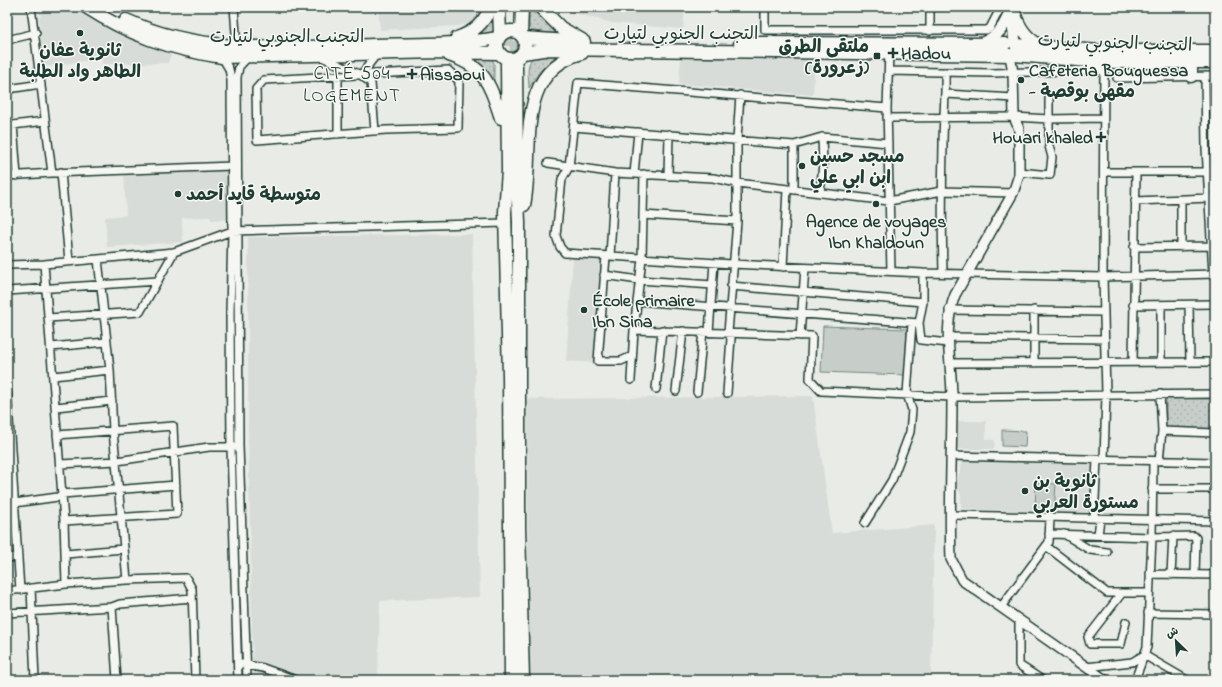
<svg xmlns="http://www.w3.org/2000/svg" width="1222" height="687" font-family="'Indie Flower','Playpen Sans Arabic',sans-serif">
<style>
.built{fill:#d8dcd8}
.grass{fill:url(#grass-dots);stroke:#73867e}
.pitch{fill:#c7cec9;stroke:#73867e}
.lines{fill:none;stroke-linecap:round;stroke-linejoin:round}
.highway-tunnel{stroke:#c1c8c3;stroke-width:12;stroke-dasharray:12 6;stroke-linecap:butt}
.street-casing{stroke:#1f3d34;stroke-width:10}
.secondary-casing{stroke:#1f3d34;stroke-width:12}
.primary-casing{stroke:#1f3d34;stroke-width:14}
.highway-casing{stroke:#1f3d34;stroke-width:15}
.street{stroke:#f6f6f2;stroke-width:7}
.secondary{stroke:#f6f6f2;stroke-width:9}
.primary{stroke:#f6f6f2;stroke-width:11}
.highway{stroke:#f6f6f2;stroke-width:12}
.poi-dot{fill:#1f3d34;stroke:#f6f6f2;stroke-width:1.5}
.labels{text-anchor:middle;stroke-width:3;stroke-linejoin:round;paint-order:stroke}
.street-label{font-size:18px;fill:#1f3d34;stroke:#f6f6f2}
.poi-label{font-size:18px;font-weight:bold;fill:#1f3d34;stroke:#f6f6f2;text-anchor:start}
.neighbourhood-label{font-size:19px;letter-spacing:1px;fill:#1f3d34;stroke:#f6f6f2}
</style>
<defs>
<pattern id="grass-dots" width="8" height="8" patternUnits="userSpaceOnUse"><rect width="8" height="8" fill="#c7cec9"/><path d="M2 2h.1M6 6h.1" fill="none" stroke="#aab2ad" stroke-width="1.8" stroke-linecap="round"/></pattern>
</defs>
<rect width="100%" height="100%" fill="#e9ebe7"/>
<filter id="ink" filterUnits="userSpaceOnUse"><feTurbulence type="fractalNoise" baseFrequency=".025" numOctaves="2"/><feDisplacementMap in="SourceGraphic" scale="8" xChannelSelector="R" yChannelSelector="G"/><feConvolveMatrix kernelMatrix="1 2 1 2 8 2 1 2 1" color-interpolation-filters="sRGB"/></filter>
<g filter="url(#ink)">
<path class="built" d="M38,7H78L105,27L172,52L168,63L102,64L101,58L44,67L39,18L41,15L39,14L42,11Z
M378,7H482L475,22L458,26L380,30Z
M561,7H689H685L683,29L612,23L562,10Z
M681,57L815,58L813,95L679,84Z
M229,168L232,219L211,220V217L182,218L183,242L107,247L105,217L126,215L124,173Z
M472,234L480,597L380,601L378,680H253L248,426V237Z
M573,257L603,259L596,363L566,361Z
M813,396L832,533L934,525L931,680H529L527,399Z
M954,421H986V439L995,440L994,449H954Z
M963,459L1093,462L1090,513L961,509V495L956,486Z"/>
<path class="grass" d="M529,7H533L543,20L561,34L532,31L529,28Z
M494,13V29L492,32L475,36L485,28Z
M559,53L540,71L529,88C529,78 525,63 534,57Z
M465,55L491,58L494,63V86Z
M1166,398L1215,399V430L1166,429Z"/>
<path class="pitch" d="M823,326L907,329L905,375L821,372Z
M1002,430L1026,431L1025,447L1002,446Z
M1036,483L1056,484L1054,511L1035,510Z"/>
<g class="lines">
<path class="highway-tunnel" d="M515,23L516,65
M507,64V24"/>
<defs>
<path id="street" d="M234,7L237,47
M765,7V30H986L990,28L1001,7
M930,31V7
M7,40L36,33
M889,53L887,108L891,271
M222,57L229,69L231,79L232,231L230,312L231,447L238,680
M322,57L361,75L371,83L375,131
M1104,62L1103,277L1106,394L1104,460
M448,70L459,81L458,128L386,130L257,140L256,89L264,80Z
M889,71L992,73L1103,70
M361,75L376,55
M338,76V134
M1205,76L1206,148L1213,274
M1117,78L1215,76
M7,94L8,89L41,84
M946,94L1013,98
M887,108L578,83L569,167L562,179L556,236L560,247L565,253L732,264L923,273L1103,277L1215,274
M887,118L1014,117L1049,119L1103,118
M574,127L794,145L822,137L888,143
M794,145V190
M548,163L615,173L713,178L737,183L889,201L942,191L1013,193
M61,172L69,261
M1019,172L1050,175L1052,157L1049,146V98
M1104,172H1215
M52,173L232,166
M634,174L638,132
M7,176L52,173L31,7
M17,176L13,125L45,121
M668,176L669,134
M820,193L823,164L822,137
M1135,201L1210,198
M643,215L737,221L728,333L731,338L727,393
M737,221V140L740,95
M1134,247L1212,246
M1181,247V200
M606,256L598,361H621L632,356
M610,256L615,173
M7,265L44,264L174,252L232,231L505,223
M783,267L787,189
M943,273C942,230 942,188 943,145C943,120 946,96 945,72
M604,275L639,280L713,285
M731,286L923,302
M7,291L158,281
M637,301L919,323L921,340L948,343
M1133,305L1215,304
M1189,305L1190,362
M949,310L1104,312
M1034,310V363
M48,318L140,312L174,252
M919,323L923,302V273
M634,330L812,336L810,379L821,391L952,397L1215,394
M709,332L714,263
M800,336L805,268
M948,337L1105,339
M51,347L106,342
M1133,362L1136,172
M1161,362V305
M951,363L1215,362
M53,376L110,370
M631,380L634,330L642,258L644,174
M7,388L20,590
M656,389L662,330
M676,391L683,331
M697,392L703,331
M56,407L112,401
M1162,431L1215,433
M57,435L173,426L177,514L64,521
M951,456L1215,462
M1159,461L1162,431L1160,394
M60,464L117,461L209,447H235
M1152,489H1215
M7,504L58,497L62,494L176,485
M952,515L1215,521
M1094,518L1097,460
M865,523L892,480L910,432L912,410L907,394L912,323
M1049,534L1152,537L1194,536L1196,538L1195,575
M1064,534L1090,550L1107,552
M1098,535L1100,519
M1046,546L1107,593H1149
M66,554L123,549
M7,558L18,557
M1150,574L1215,575
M1171,575L1173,536
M127,580L186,578L192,589L195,680
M66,584L127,580L113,431L110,370L98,259
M31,588L35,680
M7,591L66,584L64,521L44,264
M1122,593L1088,637L1090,644H1121L1126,622
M112,607L117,680
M1001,607L1049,542L1050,516
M7,613L112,607L120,604L192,598
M1148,613L1215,614
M1019,620V665L1042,680
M242,664L263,668L296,680
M1086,667L1132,662L1144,655L1187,680
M247,680L239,446L237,77L239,67L248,57
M1135,680L1147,647L1152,537L1153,461"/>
<path id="secondary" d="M1010,56L1013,72L1014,117L1019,129V175L1013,193L955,295C942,328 952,364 952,398C952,452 949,506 951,559L962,580L1105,680"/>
<path id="primary" d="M1013,7C1018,26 1026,39 1044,47
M1012,16L1015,43
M979,44C997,39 1007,24 1011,7"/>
<path id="highway" d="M86,7C129,35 171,49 222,57L440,52L498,53
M499,7L500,35
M540,7L561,28L582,40
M126,20C203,56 291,47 374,45C415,44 458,45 498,38
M497 45a14 14 0 1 1 28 0a14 14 0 1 1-28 0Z
M521,35L522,7
M457,38C474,32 483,24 491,7
M523,38L584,42
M740,43L1005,44
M1016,45L1100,51H1215
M523,53L549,49L1014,55L1104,62H1215
M449,55C485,66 490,85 501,118
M1191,63V76
M507,64L508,171L505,212L509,375L511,680
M516,65L517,178L519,222V526L523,680
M524,205C535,152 512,72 582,53"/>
</defs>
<use href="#street" class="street-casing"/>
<use href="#secondary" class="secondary-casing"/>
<use href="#primary" class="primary-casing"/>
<use href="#highway" class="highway-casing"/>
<use href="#street" class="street"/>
<use href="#secondary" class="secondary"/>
<use href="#primary" class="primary"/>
<use href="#highway" class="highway"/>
</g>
</g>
<g class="poi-dot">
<circle cx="80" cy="33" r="4"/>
<path d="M891 47h4v4h4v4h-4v4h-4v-4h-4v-4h4z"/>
<rect x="873" y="52" width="8" height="8" rx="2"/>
<path d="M410 68h4v4h4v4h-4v4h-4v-4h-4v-4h4z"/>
<circle cx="1021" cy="80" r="4"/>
<path d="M1099 131h4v4h4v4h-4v4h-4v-4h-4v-4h4z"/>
<circle cx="802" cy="166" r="4"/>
<circle cx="178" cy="194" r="4"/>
<circle cx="876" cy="204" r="4"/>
<circle cx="584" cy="310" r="4"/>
<circle cx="1025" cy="491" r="4"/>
</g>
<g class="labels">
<g class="street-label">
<text x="681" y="39">التجنب الجنوبي لتيارت</text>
<text x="287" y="42">التجنب الجنوبي لتيارت</text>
<text transform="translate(1115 42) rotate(2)" y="6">التجنب الجنوبي لتيارت</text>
</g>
<g class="poi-label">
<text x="869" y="52" text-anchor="end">ملتقى الطرق<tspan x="869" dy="21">(زعرورة)</tspan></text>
<text x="80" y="56" text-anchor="middle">ثانوية عفان<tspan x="80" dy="21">الطاهر واد الطلبة</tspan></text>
<text x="901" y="59">Hadou</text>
<text x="1029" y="76">Cafeteria Bouguessa<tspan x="1029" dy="21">- مقهى بوقصة</tspan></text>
<text x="420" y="80">Aissaoui</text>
<text x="1093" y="143" text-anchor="end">Houari khaled</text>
<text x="810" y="162">مسجد حسين<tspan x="810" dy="21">ابن ابي علي</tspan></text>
<text x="186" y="200">متوسطة قايد أحمد</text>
<text x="876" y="227" text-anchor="middle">Agence de voyages<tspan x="876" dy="21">Ibn Khaldoun</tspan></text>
<text x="592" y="306">École primaire<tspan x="592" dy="21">Ibn Sina</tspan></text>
<text x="1033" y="487">ثانوية بن<tspan x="1033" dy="21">مستورة العربي</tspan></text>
</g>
<g class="neighbourhood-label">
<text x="352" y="79">CITÉ 504<tspan x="352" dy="22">LOGEMENT</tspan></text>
</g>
</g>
<rect width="1222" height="687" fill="none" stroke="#f6f6f2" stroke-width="24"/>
<rect x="12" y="12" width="1198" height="663" fill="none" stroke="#1f3d34" stroke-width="1.5" filter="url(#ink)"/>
<g transform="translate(1176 641) rotate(335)" stroke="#f6f6f2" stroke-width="3" paint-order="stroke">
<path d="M0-3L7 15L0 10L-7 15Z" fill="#1f3d34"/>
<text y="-6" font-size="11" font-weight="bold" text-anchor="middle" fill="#1f3d34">ش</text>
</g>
</svg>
